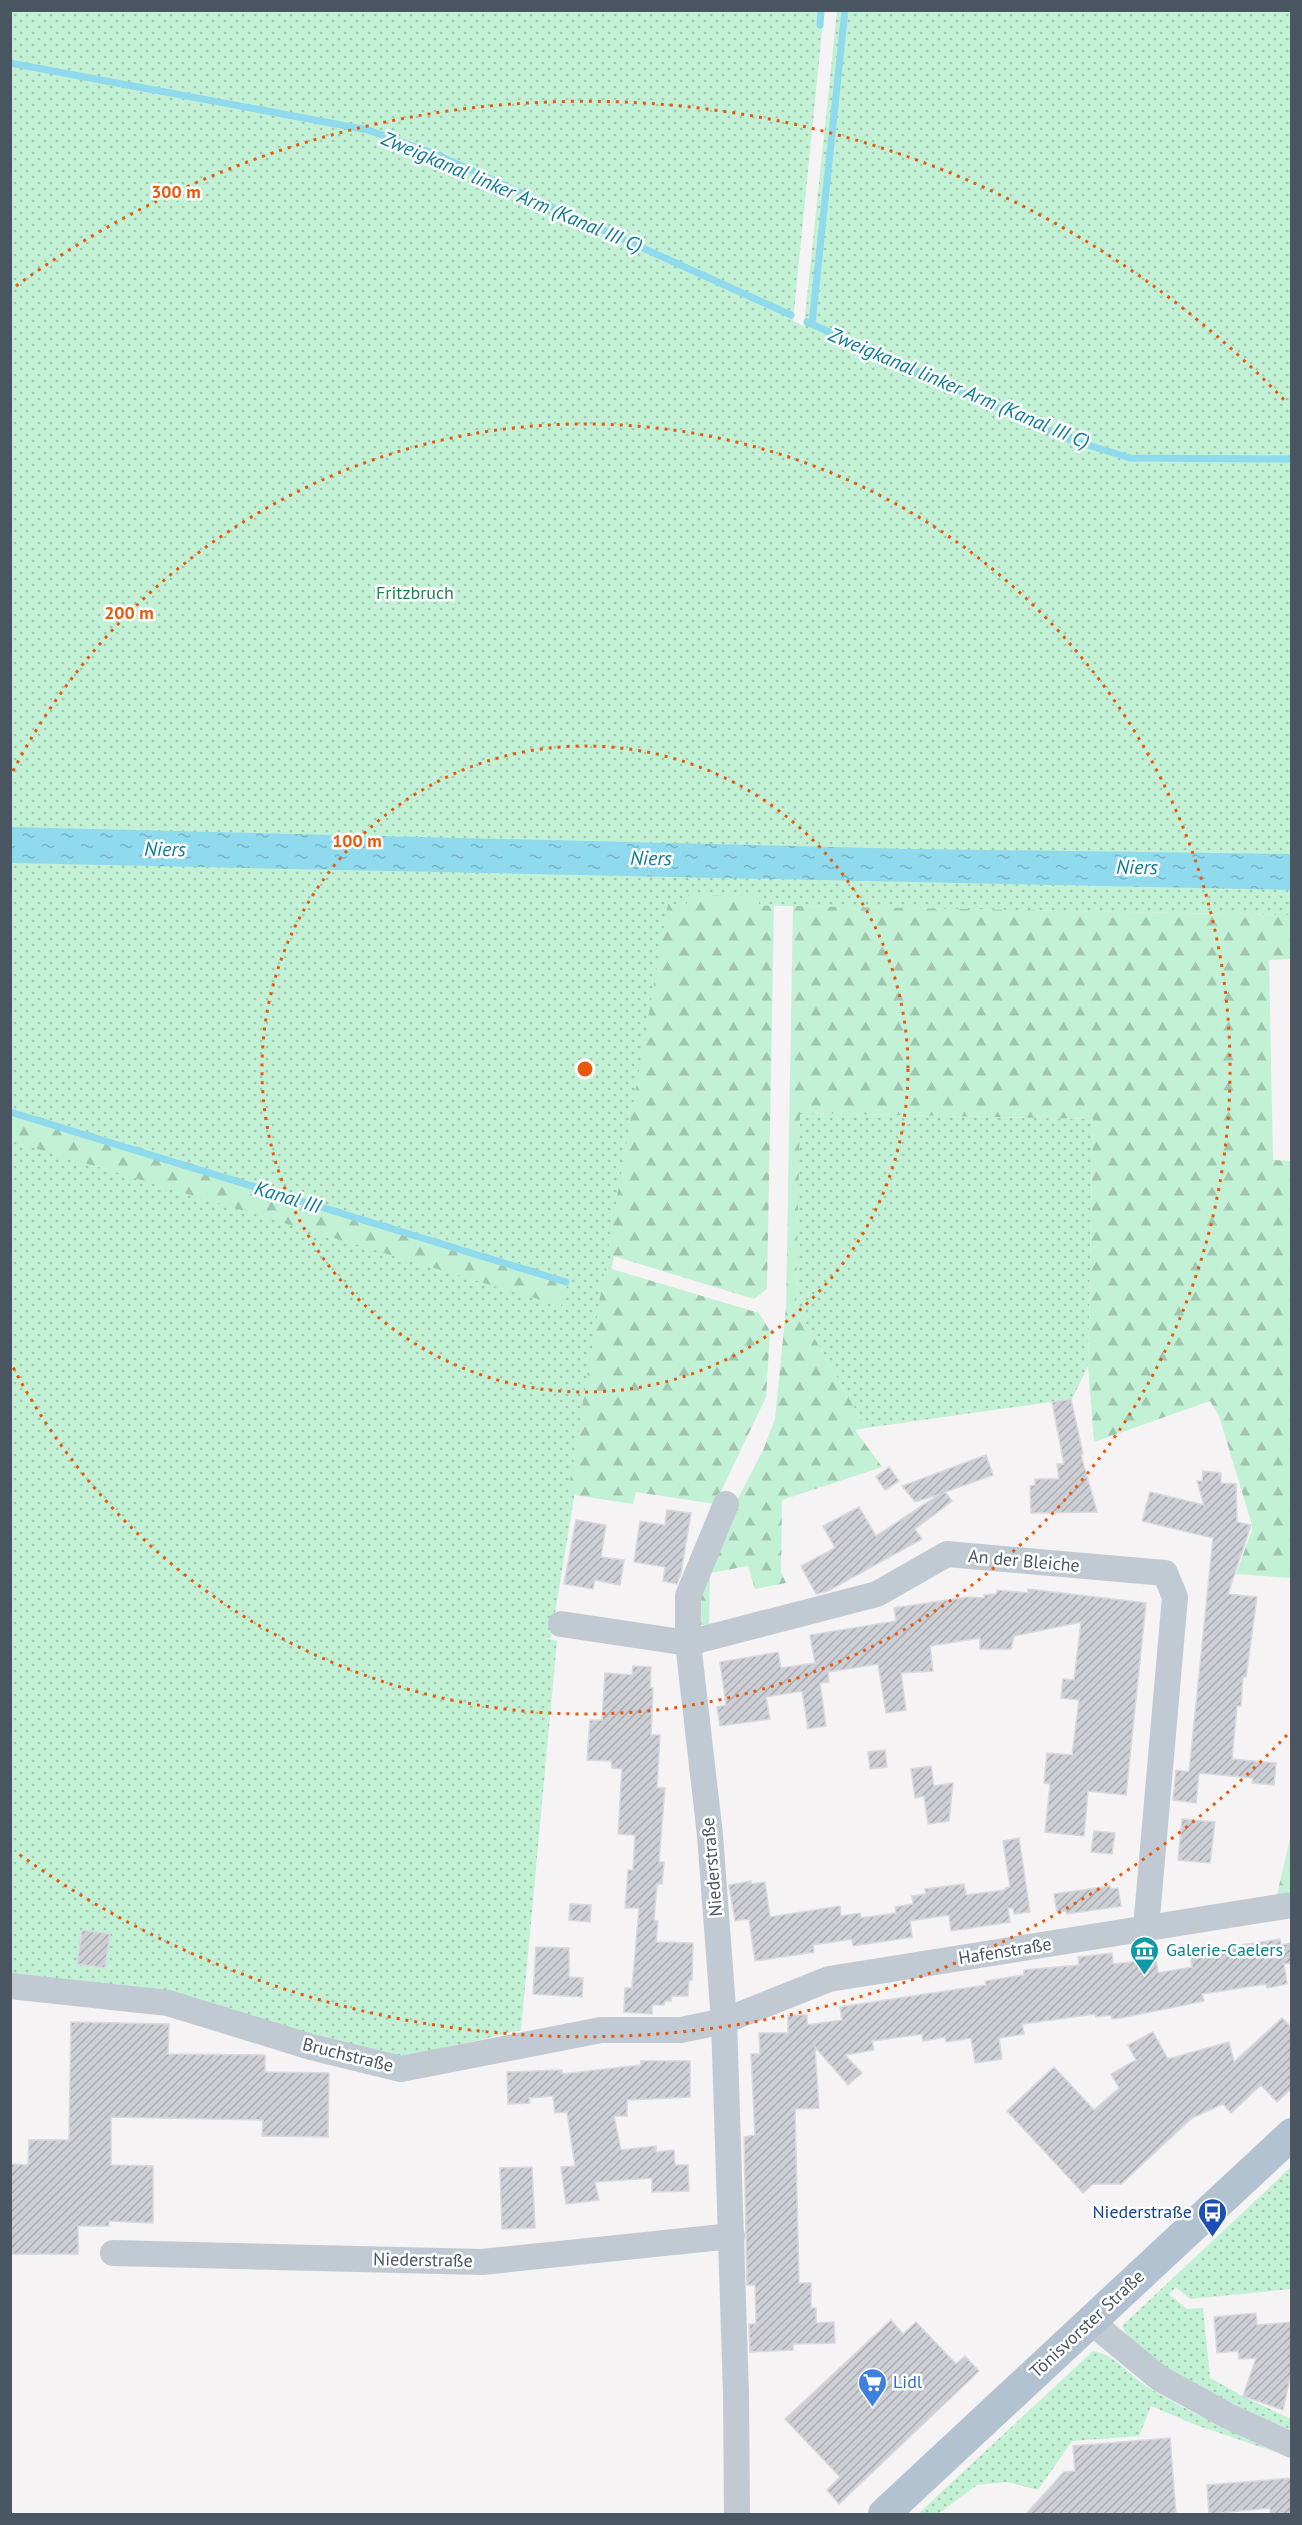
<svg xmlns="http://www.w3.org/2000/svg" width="1302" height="2525" font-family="'PT Sans',sans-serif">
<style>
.grass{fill:url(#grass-dots)}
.forest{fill:url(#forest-firs)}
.water{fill:url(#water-ripples)}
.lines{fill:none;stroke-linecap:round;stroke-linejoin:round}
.stream{stroke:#90daee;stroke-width:7}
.building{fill:url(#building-hatch);stroke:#d7d9de;stroke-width:1.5}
.minor{stroke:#c1cad2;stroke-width:26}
.major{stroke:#b3c2d1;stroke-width:32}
.ring{fill:none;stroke:#e8590c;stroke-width:3;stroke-dasharray:3 6}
.labels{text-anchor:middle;stroke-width:5;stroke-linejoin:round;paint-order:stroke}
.park-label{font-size:18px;fill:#17864f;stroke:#fff}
.street-label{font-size:18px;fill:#4a5661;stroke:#fff}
.culture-label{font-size:18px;fill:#0d838f;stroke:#fff;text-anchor:start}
.transit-label{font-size:18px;fill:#164399;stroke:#fff;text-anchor:end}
.shop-label{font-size:18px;fill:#366cbe;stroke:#fff;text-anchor:start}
.water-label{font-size:20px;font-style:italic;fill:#0c7c9b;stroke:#fff}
.centre{fill:#e8590c;stroke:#fff;stroke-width:3}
.ring-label{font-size:18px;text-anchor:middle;font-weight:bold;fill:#e8590c;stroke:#fff;stroke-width:5;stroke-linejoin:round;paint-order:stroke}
</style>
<defs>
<pattern id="grass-dots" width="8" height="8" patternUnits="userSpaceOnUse" patternTransform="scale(1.5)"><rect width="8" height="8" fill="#c3f1d5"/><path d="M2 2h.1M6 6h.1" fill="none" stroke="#a0c6b0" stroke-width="1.8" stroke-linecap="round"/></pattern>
<pattern id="forest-firs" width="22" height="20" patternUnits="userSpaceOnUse" patternTransform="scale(1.5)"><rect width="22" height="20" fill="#c3f1d5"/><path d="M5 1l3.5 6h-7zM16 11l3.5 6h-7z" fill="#a0c6b0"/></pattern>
<pattern id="water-ripples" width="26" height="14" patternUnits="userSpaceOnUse" patternTransform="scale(1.5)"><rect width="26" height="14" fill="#90daee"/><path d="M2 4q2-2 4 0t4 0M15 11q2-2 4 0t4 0" fill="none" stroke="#78b4c4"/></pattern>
<pattern id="building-hatch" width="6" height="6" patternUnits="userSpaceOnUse" patternTransform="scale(1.5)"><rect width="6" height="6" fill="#cdcfd5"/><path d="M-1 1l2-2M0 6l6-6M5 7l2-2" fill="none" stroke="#a8abb0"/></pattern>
</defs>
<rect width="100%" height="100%" fill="#f5f3f3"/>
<path class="grass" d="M11,11H824L793,321L804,326L837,11H1291V915L675,904L612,1266L551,1638H544L557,1641L521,2030L399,2059L11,1975Z
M799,1113L1093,1119L1088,1366L1072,1399L866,1428L796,1306Z
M1291,2167V2289L1190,2299L1176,2287L1169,2294L1187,2309L1203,2308L1210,2378L1244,2397L1291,2419V2430C1249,2411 1141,2367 1122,2326Z
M1093,2351C1118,2356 1130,2377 1151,2389C1191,2413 1233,2432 1276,2452L1196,2425L1151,2406L1139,2436L1072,2441L1038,2490L1008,2482L977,2485L938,2514H918Z"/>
<path class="forest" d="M688,895L759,896V905L774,906L767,1289L754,1299L607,1254L668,904H687Z
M793,906L1291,915V959L1269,960L1273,1160L1292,1161L1291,1578L1236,1574L1252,1530V1525L1219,1416L1210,1401L1094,1442L1088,1366L1093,1119L800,1113L796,1306L866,1428L855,1430L882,1467L782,1500L781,1572L786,1583L755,1589L748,1566L710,1573L709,1626L698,1624L701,1571L764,1448L775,1419L786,1308Z
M10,1108L569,1279L561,1306L11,1141Z
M605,1267L759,1313L770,1331L766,1397L715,1504L636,1492L633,1504L568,1494Z
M1291,1834V1892L1277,1895Z"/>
<path class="water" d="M11,827L913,849L1291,854V890L11,863Z"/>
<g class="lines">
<path class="stream" d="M820,25L821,10
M10,63L368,130L435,154L791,315
M807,322L1065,438L1130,458L1292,459
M812,324L845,10
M10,1112L566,1282"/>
</g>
<path class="building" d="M1071,1399L1083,1454L1081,1455L1097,1512L1031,1513L1030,1486L1035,1485V1479H1059L1057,1464H1064L1052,1402Z
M986,1455L993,1475L945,1492L952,1501L915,1529L922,1539L828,1591L816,1594L801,1566L835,1548L823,1526L859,1507L876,1536L940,1494L915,1502L902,1486Z
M889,1467L899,1481L885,1490L876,1477Z
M1203,1471L1221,1473V1483L1236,1484L1237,1522L1251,1525L1228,1594L1257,1597L1246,1677H1243L1241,1706H1237L1232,1759L1276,1763L1274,1785L1252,1783L1253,1778L1199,1773L1196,1803L1173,1800L1176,1770L1189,1772L1213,1538L1142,1521L1150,1492L1204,1505L1197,1481H1202Z
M667,1510L691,1513L681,1573L677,1584L663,1581L665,1567L634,1562L640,1521L665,1525Z
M576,1520L606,1525L601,1557L624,1560L620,1585L595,1580L593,1589L564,1584Z
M1028,1589L1146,1603L1126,1795L1088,1791L1084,1836L1045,1832L1050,1784L1044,1783L1047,1753L1072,1755L1079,1700L1061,1698L1063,1679L1074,1680L1081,1622L1014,1636L1011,1649H980V1638L930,1646L933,1671L901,1673L906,1710L886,1713L878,1664L828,1672L829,1682L820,1683L826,1726L808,1729L802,1691L766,1697L770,1719L720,1726L717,1707L726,1705L720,1662L778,1652L781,1668L815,1663L810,1635L896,1621L894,1608L968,1597L984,1598V1595L996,1594L997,1590L1028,1593Z
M633,1666L651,1667L650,1688H653L651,1735H660L657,1788H665L659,1862H664L662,1884H657L654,1920L658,1921L656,1942L693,1943L692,1980H689L688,1996H672L671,2001H665L664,2005H652V2014L624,2012L625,1988H632L639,1908H625L628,1870H633L635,1835L618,1834L622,1769L612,1768L611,1761L587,1760L590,1720H602L605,1673L632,1675Z
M885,1750L887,1767L870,1769L868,1752Z
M931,1766L934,1786L953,1783L949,1821L928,1824L924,1796L915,1798L911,1769Z
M1182,1819L1215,1822L1210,1863L1178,1860Z
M1094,1831L1115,1833L1112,1854L1091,1852Z
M1019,1838L1030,1912L1014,1914L1013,1908H1008L1010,1922L951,1931L949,1915L929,1918L910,1921L912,1937L853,1946L852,1939L813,1945L814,1952L755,1961L749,1919L735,1921L729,1885L751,1881V1884L765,1882L770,1917L840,1906L841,1916L860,1913L861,1918L896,1913L895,1907L913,1904L912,1896L926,1894L925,1889L964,1884L966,1895L1005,1890V1888L1010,1887L1003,1841Z
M1110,1886L1111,1889L1118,1888L1121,1906L1067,1914L1066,1911L1057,1912L1054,1894Z
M570,1904L591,1905L590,1922L569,1920Z
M82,1930L110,1934L105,1968L77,1964Z
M1280,1939L1281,1945L1292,1943V1963L1284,1964L1287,1984L1267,1988L1266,1984L1202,1994L1204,2001L1121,2018L1112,2019L1111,2015L1096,2017L1095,2014L1022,2024L1024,2034L999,2038L1002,2059L975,2063L971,2038L946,2042L945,2037L923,2041L922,2034L872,2041L874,2050L845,2055L862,2073L848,2085L815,2047L819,2108L795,2109L799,2283H811V2308H816V2323L834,2322L835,2343L793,2344V2350L750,2352L749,2324H756L755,2285H747L744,2137L755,2135L751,2054H760L759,2033H788V2015H807V2025L842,2020L840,2007L986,1985L985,1981L1024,1975V1970L1079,1965L1078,1957L1112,1953L1113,1964L1156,1959L1158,1973L1192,1967L1190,1953Z
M536,1947L569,1948V1977L583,1978L582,1997L533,1994Z
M1282,2018L1292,2028V2088L1277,2102L1261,2085L1231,2113L1223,2104L1192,2118L1121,2184H1093L1083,2193L1007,2111L1054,2067L1094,2110L1119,2088L1111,2074L1136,2060L1128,2045L1153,2032L1168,2059L1229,2042L1234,2062Z
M71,2022L169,2024L168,2054L265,2055V2072L329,2073L328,2137L262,2136L263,2120L111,2117V2165L153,2166V2223L109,2221V2226H78V2254H10V2164L28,2165L29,2140H69Z
M641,2061H690V2097L627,2100V2116H614L621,2150L656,2146V2152L674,2150L675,2165H688L689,2191L652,2192V2178L595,2182L599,2200L566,2204L561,2167L575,2166L567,2112L555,2113L553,2096L529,2098L530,2103L508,2104L507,2072L562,2070V2074L641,2065Z
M532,2167L535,2228L502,2229L500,2168Z
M1256,2313L1257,2325L1292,2322V2369L1283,2410L1243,2396L1256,2358L1239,2359L1238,2351L1217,2353L1214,2317Z
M891,2320L903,2334L916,2322L956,2364L965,2356L979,2371L839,2504L827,2490L840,2477L785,2419Z
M1170,2438L1176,2514H1026L1064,2472L1075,2471L1073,2446Z
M1292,2478V2514H1270V2508L1209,2514L1207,2485Z"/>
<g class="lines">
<path class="minor" d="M726,1504L688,1596V1643L710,1835L724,2021L736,2394L737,2514
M561,1624L688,1643L877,1594L947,1554L1165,1573L1175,1597L1146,1928
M10,1986L168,2003L311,2047L401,2069L601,2030H681L724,2021L829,1979L1292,1905
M113,2253L482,2262L732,2236
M1090,2321L1159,2378L1228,2416L1292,2445"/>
<path class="major" d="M884,2514L1292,2134"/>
</g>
<g class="ring">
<circle cx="585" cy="1069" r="323"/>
<path d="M13 771A645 645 0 1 1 13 1367"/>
<path d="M1287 1735A968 968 0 0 1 16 1852M16 286A968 968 0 0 1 1287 403"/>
</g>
<defs>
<symbol id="museum-pin" viewBox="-11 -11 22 30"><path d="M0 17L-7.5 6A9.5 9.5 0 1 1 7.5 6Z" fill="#0f9aa8" stroke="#fff"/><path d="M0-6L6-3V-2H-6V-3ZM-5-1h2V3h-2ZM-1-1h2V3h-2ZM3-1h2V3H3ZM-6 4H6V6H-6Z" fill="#fff"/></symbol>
<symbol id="bus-pin" viewBox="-11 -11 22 30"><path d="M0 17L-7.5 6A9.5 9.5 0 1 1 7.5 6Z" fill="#1a4fb4" stroke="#fff"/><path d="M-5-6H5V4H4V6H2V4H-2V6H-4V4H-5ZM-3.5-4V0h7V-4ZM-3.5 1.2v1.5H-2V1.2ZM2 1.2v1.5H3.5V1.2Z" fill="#fff"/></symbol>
<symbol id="supermarket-pin" viewBox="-11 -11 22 30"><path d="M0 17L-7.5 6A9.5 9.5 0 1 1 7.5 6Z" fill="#3f7fe0" stroke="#fff"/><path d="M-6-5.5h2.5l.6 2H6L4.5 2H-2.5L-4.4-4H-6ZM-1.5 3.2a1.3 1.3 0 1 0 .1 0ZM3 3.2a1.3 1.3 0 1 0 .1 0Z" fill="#fff"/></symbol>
</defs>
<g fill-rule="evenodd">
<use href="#museum-pin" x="1128" y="1934" width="33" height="45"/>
<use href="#bus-pin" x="1196" y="2196" width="33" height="45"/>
<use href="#supermarket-pin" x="856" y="2366" width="33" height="45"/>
</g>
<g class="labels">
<g class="park-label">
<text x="415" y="599">Fritzbruch</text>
</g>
<g class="street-label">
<text transform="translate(1024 1561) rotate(5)" y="6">An der Bleiche</text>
<text transform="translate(712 1867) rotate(-95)" y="6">Niederstraße</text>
<text transform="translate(1005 1951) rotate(-9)" y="6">Hafenstraße</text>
<text transform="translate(348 2055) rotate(14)" y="6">Bruchstraße</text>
<text transform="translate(423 2260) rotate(1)" y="6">Niederstraße</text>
<text transform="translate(1087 2324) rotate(-43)" y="6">Tönisvorster Straße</text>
</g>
<g class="culture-label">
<text x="1166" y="1956">Galerie-Caelers</text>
</g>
<g class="transit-label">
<text x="1192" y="2218">Niederstraße</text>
</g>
<g class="shop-label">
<text x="893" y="2388">Lidl</text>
</g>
<g class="water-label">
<text transform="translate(512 192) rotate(23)" y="7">Zweigkanal linker Arm (Kanal III C)</text>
<text transform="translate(959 388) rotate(23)" y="7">Zweigkanal linker Arm (Kanal III C)</text>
<text transform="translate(165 849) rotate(1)" y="7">Niers</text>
<text transform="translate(651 858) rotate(1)" y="7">Niers</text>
<text transform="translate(1137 867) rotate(1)" y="7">Niers</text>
<text transform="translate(288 1197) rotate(17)" y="7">Kanal III</text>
</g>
</g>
<circle cx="585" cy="1069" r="9" class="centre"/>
<g class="ring-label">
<text x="176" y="198">300 m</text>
<text x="129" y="619">200 m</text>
<text x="357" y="847">100 m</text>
</g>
<rect width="1302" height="2525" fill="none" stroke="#4a5661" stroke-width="24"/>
</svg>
